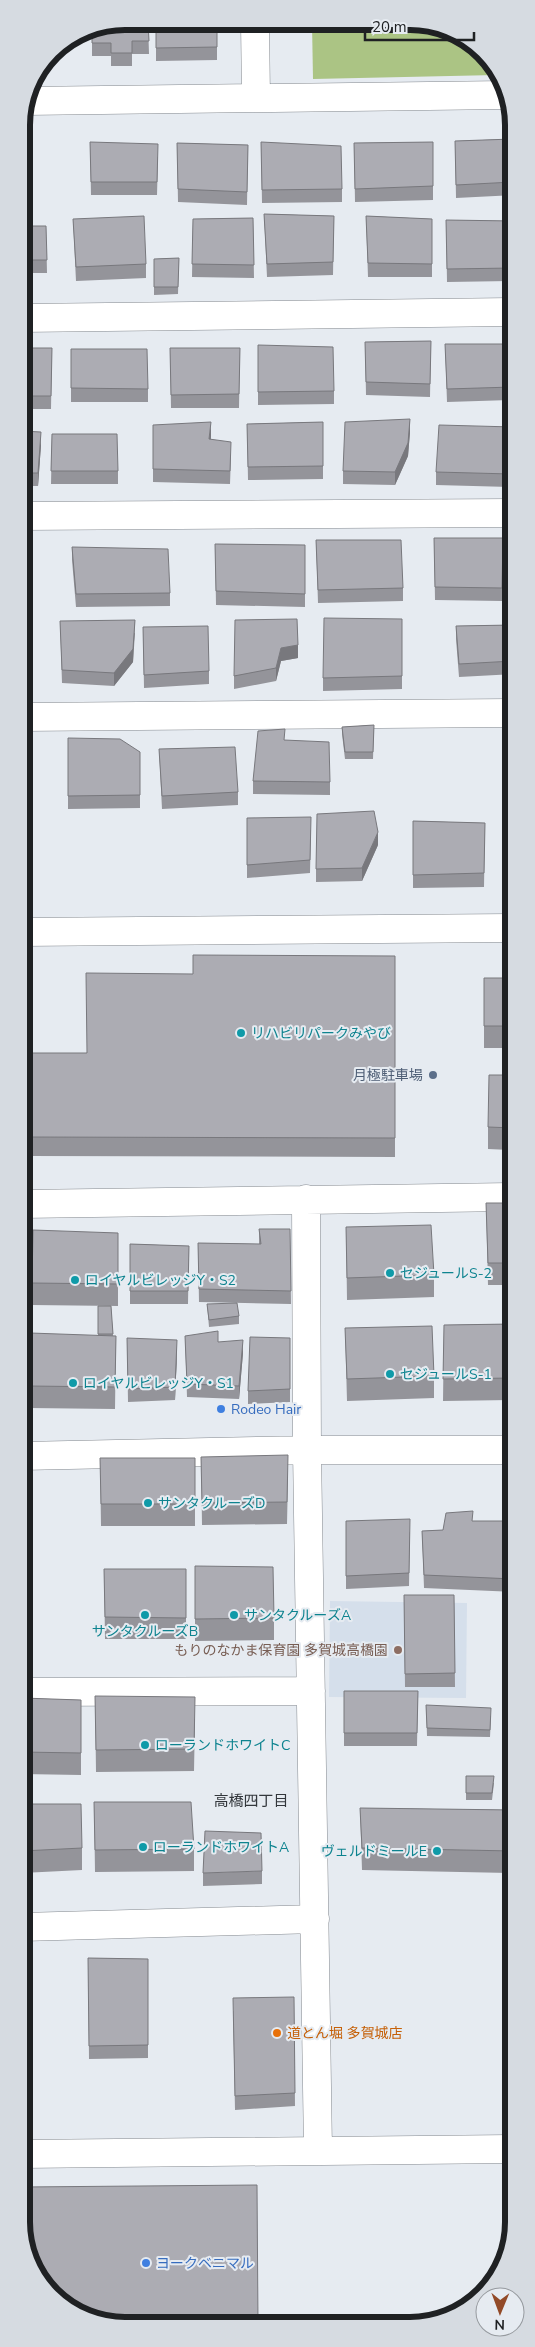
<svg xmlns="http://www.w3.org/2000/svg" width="535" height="2347" font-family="'Nunito Sans','Noto Sans JP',sans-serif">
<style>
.built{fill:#d5dfeb}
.green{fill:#abc484}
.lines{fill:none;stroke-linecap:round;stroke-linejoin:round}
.minor-casing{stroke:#858a90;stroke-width:29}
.tertiary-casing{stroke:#858a90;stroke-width:29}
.minor{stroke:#fff;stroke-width:28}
.tertiary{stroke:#fff;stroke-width:28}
.wall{fill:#94949a}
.shaded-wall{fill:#78787d}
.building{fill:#acacb3;stroke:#78787d}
.culture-dot{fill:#0f9aa8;stroke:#e6ebf1;stroke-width:2}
.service-dot{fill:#5c6f8a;stroke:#e6ebf1;stroke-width:2}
.shop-dot{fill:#3f7fe0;stroke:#e6ebf1;stroke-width:2}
.education-dot{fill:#8d6e63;stroke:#e6ebf1;stroke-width:2}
.food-dot{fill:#e8710a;stroke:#e6ebf1;stroke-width:2}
.labels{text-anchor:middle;stroke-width:4;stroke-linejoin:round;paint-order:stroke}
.culture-label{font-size:14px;fill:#0d838f;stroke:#e6ebf1;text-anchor:start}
.service-label{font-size:14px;fill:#4e5e75;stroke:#e6ebf1;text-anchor:end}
.shop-label{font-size:14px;fill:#366cbe;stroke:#e6ebf1;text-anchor:start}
.education-label{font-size:14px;fill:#785e54;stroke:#e6ebf1;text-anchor:end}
.food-label{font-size:14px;fill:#c56008;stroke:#e6ebf1;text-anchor:start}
.neighbourhood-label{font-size:15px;fill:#33373c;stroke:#e6ebf1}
.rim{fill:none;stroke:#1f2123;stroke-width:6}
</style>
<rect width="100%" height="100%" fill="#e6ebf1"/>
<path class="built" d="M330,1601L467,1603L466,1698L329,1697Z"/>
<path class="green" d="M312,23L437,25L488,56L496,75L313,79Z"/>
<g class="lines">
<defs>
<path id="minor" d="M255,23L256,98
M26,101L505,95
M22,318L513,312
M22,516L513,513
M22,717L513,713
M306,1199L307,1450L318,2150
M22,1204L513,1197
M22,1456L307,1450H513
M22,1692L311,1691
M22,1927L315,1919
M22,2154L514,2149"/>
<path id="tertiary" d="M22,932L513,928"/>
</defs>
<use href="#minor" class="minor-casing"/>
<use href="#tertiary" class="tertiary-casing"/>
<use href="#minor" class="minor"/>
<use href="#tertiary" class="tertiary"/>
</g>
<path class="wall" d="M148,22L149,54H132V66H111V56H92V28Z
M156,22H217V60L156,61Z
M65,43V48H57Z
M55,50V56H49L52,51Z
M513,139V195L456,198L455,141Z
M90,142L158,157L157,195H91Z
M261,142L342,189V202L262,203Z
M433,142V200L355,202L354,143Z
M177,143L248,145L247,205L178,202Z
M264,214L334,216L333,275L267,277Z
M366,216L432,219V277H368Z
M253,218L254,278L192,277L193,219Z
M73,219L146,264V278L76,281Z
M446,220L513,221V281L447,282Z
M21,226H46L47,273H22Z
M179,258L178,294L154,295V259Z
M431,341L430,397L366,395L365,342Z
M445,344H513V400L447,402Z
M258,345L334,391V404L258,405Z
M22,348H52L51,409H22Z
M170,348H240L239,408H171Z
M71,349L148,389V402H71Z
M323,422V479L248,480L247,424Z
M153,425L211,436V439L231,455L230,484L153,482Z
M513,427V452L511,487L436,485V472Z
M22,431L41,445L38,486H22Z
M410,432L408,456L395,485L343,484V471Z
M52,434L118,471V484H51Z
M434,538H503L502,601L435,600Z
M316,540L403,588V601L318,603Z
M215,544L305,545V607L216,605Z
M72,547L170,593V606L76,607L72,560Z
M297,619L298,658L281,661L276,681L234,689V676Z
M402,619V689L323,691V678Z
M60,621L135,633L133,662L114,686L62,683Z
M513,625V674L459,677L456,639V626Z
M143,627L209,671V684L144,688Z
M374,725L373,759H345L342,734V727Z
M68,738L140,752V808L68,809Z
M285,740L330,782V795L253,794V781Z
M159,749L238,792V805L162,809Z
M247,818L311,830L310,873L247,878Z
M413,821L485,823L484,887L413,888Z
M378,845L362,881L316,882V869Z
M395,956V1157L29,1156V1053H86Z
M484,978H513V1048H484Z
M513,1075V1150L488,1149V1127Z
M486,1203H513V1285H488Z
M346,1227L434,1275V1297L347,1300Z
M259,1229H290L291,1304L199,1302L198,1243L259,1244Z
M22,1230L24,1252L23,1310H22Z
M118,1233V1306L32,1305V1283Z
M130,1244L189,1246L188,1304H130Z
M207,1304L239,1316V1324L209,1327Z
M98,1306H111L113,1336H116L115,1409L29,1408V1386L98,1335Z
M513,1324V1400L443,1401L444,1325Z
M345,1328L434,1376V1398L347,1401Z
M185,1336L218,1342L243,1353L239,1399L187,1397Z
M127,1338L177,1353L175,1400L128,1402Z
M290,1338V1402L248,1404V1391Z
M201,1457L288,1477L287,1524L202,1525Z
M100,1458H195V1526H101Z
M346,1521L410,1532L409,1586L346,1589Z
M473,1521H513V1592L424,1588L422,1531L443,1530Z
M195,1566L274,1618V1640L195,1641Z
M104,1569H186V1639H105Z
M404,1595H454L455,1687H405Z
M344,1691H418L417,1746H344Z
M95,1696L195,1719L194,1771L96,1772Z
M22,1698L81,1700V1775L22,1774Z
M506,1703H513V1801H505Z
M426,1705L491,1716L490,1737L427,1736Z
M466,1776L494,1783L492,1800H466Z
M94,1802L194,1849V1871L95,1872Z
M22,1804L82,1848V1870L22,1873Z
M360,1808L513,1810V1873L362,1870Z
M262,1871V1884L203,1886V1873Z
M88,1958L148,1959V2058L89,2059Z
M294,1997L295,2106L235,2110L233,2011Z"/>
<path class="shaded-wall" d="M410,419V432L408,456L395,485V472Z
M211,422V436L209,452V439Z
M41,432V445L38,486V473Z
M513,439V452L511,487V474Z
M135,620L133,662L114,686V673Z
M298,645V658L281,661L276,681V668L281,648Z
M378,832V845L362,881V868Z
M177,1340V1353L175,1400V1387Z
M243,1340V1353L239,1399V1386Z"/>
<path class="building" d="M125,21L148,22L149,41H132V53H111V43H92V28Z
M156,22H217V47L156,48Z
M513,139V182L456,185L455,141Z
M90,142L158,144L157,182H91Z
M261,142L341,146L342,189L262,190Z
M433,142V186L355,189L354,143Z
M177,143L248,145L247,192L178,189Z
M264,214L334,216L333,262L267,264Z
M144,216L146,264L76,267L73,219Z
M366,216L432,219V264L368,263Z
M253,218L254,265L192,264L193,219Z
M446,220L513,221V268L447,269Z
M21,226H46L47,260H22Z
M179,258L178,287H154V259Z
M431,341L430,384L366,382L365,342Z
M445,344H513V387L447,389Z
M258,345L333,347L334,391L258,392Z
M22,348H52L51,396H22Z
M170,348H240L239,394L171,395Z
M71,349H147L148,389L71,388Z
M410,419L408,443L395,472L343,471L345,422Z
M211,422L209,439L231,442L230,471L153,469V425Z
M323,422V466L248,467L247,424Z
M439,425L513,427L511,474L436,472Z
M22,431L41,432L38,473H22Z
M52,434H117L118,471H51Z
M434,538H503L502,588L435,587Z
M316,540H401L403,588L318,590Z
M215,544L305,545V594L216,591Z
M72,547L168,549L170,593L76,594Z
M324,618L402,619V676L323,678Z
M297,619L298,645L281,648L276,668L234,676L235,620Z
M135,620L133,649L114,673L62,670L60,621Z
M513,625V661L459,664L456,626Z
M208,626L209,671L144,675L143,627Z
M374,725L373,752H345L342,727Z
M285,729L284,740L329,742L330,782L253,781L258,731Z
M68,738L120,739L140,752V795L68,796Z
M235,747L238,792L162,796L159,749Z
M374,811L378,832L362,868L316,869L317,814Z
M311,817L310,860L247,865V818Z
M413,821L485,823L484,873L413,875Z
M193,955L395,956V1138L29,1137V1053H87L86,973L193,974Z
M484,978H513V1026H484Z
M489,1075H513V1128L488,1127Z
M486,1203H513V1263H488Z
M431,1225L434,1275L347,1278L346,1227Z
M259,1229H290L291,1291L199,1289L198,1243L261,1244Z
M22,1230H24L23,1288H22Z
M33,1230L118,1233V1284L32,1283Z
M130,1244L189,1246L188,1291H130Z
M237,1303L239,1316L209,1320L207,1304Z
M98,1306H111L113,1334H98Z
M513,1324V1378L443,1379L444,1325Z
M432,1326L434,1376L347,1379L345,1328Z
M218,1331V1342L243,1340L239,1386L187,1384L185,1336Z
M30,1333L116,1336L115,1387L29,1386Z
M250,1337L290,1338V1389L248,1391Z
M127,1338L177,1340L175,1387L128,1389Z
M288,1455L287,1502L202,1503L201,1457Z
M100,1458H195V1504H101Z
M473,1511L472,1521H513V1579L424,1575L422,1531L443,1530L446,1513Z
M410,1519L409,1573L346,1576V1521Z
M195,1566L273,1567L274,1618L195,1619Z
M104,1569H186V1618L105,1617Z
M404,1595H454L455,1673L405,1674Z
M344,1691H418L417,1733H344Z
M95,1696L195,1697L194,1749L96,1750Z
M22,1698L81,1700V1753L22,1752Z
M506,1703H513V1779H505Z
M426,1705L491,1708L490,1730L427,1728Z
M466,1776H494L492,1793H466Z
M94,1802H191L194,1849L95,1850Z
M22,1804H81L82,1848L22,1851Z
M360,1808L513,1810V1851L362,1848Z
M205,1831L261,1833L262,1871L203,1873Z
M88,1958L148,1959V2045L89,2046Z
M294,1997L295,2093L235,2096L233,1998Z
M257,2185L258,2324H104L47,2291L22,2235V2187Z"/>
<g class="culture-dot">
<circle cx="241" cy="1033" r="5"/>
<circle cx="390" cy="1273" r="5"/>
<circle cx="75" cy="1280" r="5"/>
<circle cx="390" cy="1374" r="5"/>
<circle cx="73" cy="1383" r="5"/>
<circle cx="148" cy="1503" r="5"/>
<circle cx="145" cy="1615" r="5"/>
<circle cx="234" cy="1615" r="5"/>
<circle cx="145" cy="1745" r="5"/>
<circle cx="143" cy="1847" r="5"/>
<circle cx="437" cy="1851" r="5"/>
</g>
<circle class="service-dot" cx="433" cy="1075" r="5"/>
<g class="shop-dot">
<circle cx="221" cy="1409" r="5"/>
<circle cx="146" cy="2263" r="5"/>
</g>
<circle class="education-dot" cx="398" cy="1650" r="5"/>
<circle class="food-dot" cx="277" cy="2033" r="5"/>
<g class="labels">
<g class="culture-label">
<text x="251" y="1038">リハビリパークみやび</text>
<text x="400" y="1278">セジュールS-2</text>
<text x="85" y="1285">ロイヤルビレッジY・S2</text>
<text x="400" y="1379">セジュールS-1</text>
<text x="83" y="1388">ロイヤルビレッジY・S1</text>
<text x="158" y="1508">サンタクルーズD</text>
<text x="244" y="1620">サンタクルーズA</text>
<text x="145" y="1636" text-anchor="middle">サンタクルーズB</text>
<text x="155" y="1750">ローランドホワイトC</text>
<text x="153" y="1852">ローランドホワイトA</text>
<text x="427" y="1856" text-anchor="end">ヴェルドミールE</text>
</g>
<g class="service-label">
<text x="423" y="1080">月極駐車場</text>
</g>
<g class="shop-label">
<text x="231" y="1414">Rodeo Hair</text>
<text x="156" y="2268">ヨークベニマル</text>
</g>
<g class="education-label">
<text x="388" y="1655">もりのなかま保育園 多賀城高橋園</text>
</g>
<g class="food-label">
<text x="287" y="2038">道とん堀 多賀城店</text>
</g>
<g class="neighbourhood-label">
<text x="251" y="1806">高橋四丁目</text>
</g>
</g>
<path d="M0 0H535V2347H0ZM125 30H410A95 95 0 0 1 505 125V2222A95 95 0 0 1 410 2317H125A95 95 0 0 1 30 2222V125A95 95 0 0 1 125 30Z" fill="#d6dbe1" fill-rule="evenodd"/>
<path class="rim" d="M125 30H410A95 95 0 0 1 505 125V2222A95 95 0 0 1 410 2317H125A95 95 0 0 1 30 2222V125A95 95 0 0 1 125 30Z"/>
<g transform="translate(500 2312) rotate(181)"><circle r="24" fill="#e6ebf1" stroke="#969a9f"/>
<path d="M0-4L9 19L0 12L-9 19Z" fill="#924a28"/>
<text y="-8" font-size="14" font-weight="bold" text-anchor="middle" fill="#1f2123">N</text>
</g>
<path d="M365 32v8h109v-8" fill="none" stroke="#1f2123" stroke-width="2.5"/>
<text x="372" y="32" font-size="15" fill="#1f2123" stroke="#e6ebf1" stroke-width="4" paint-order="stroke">20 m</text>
</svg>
